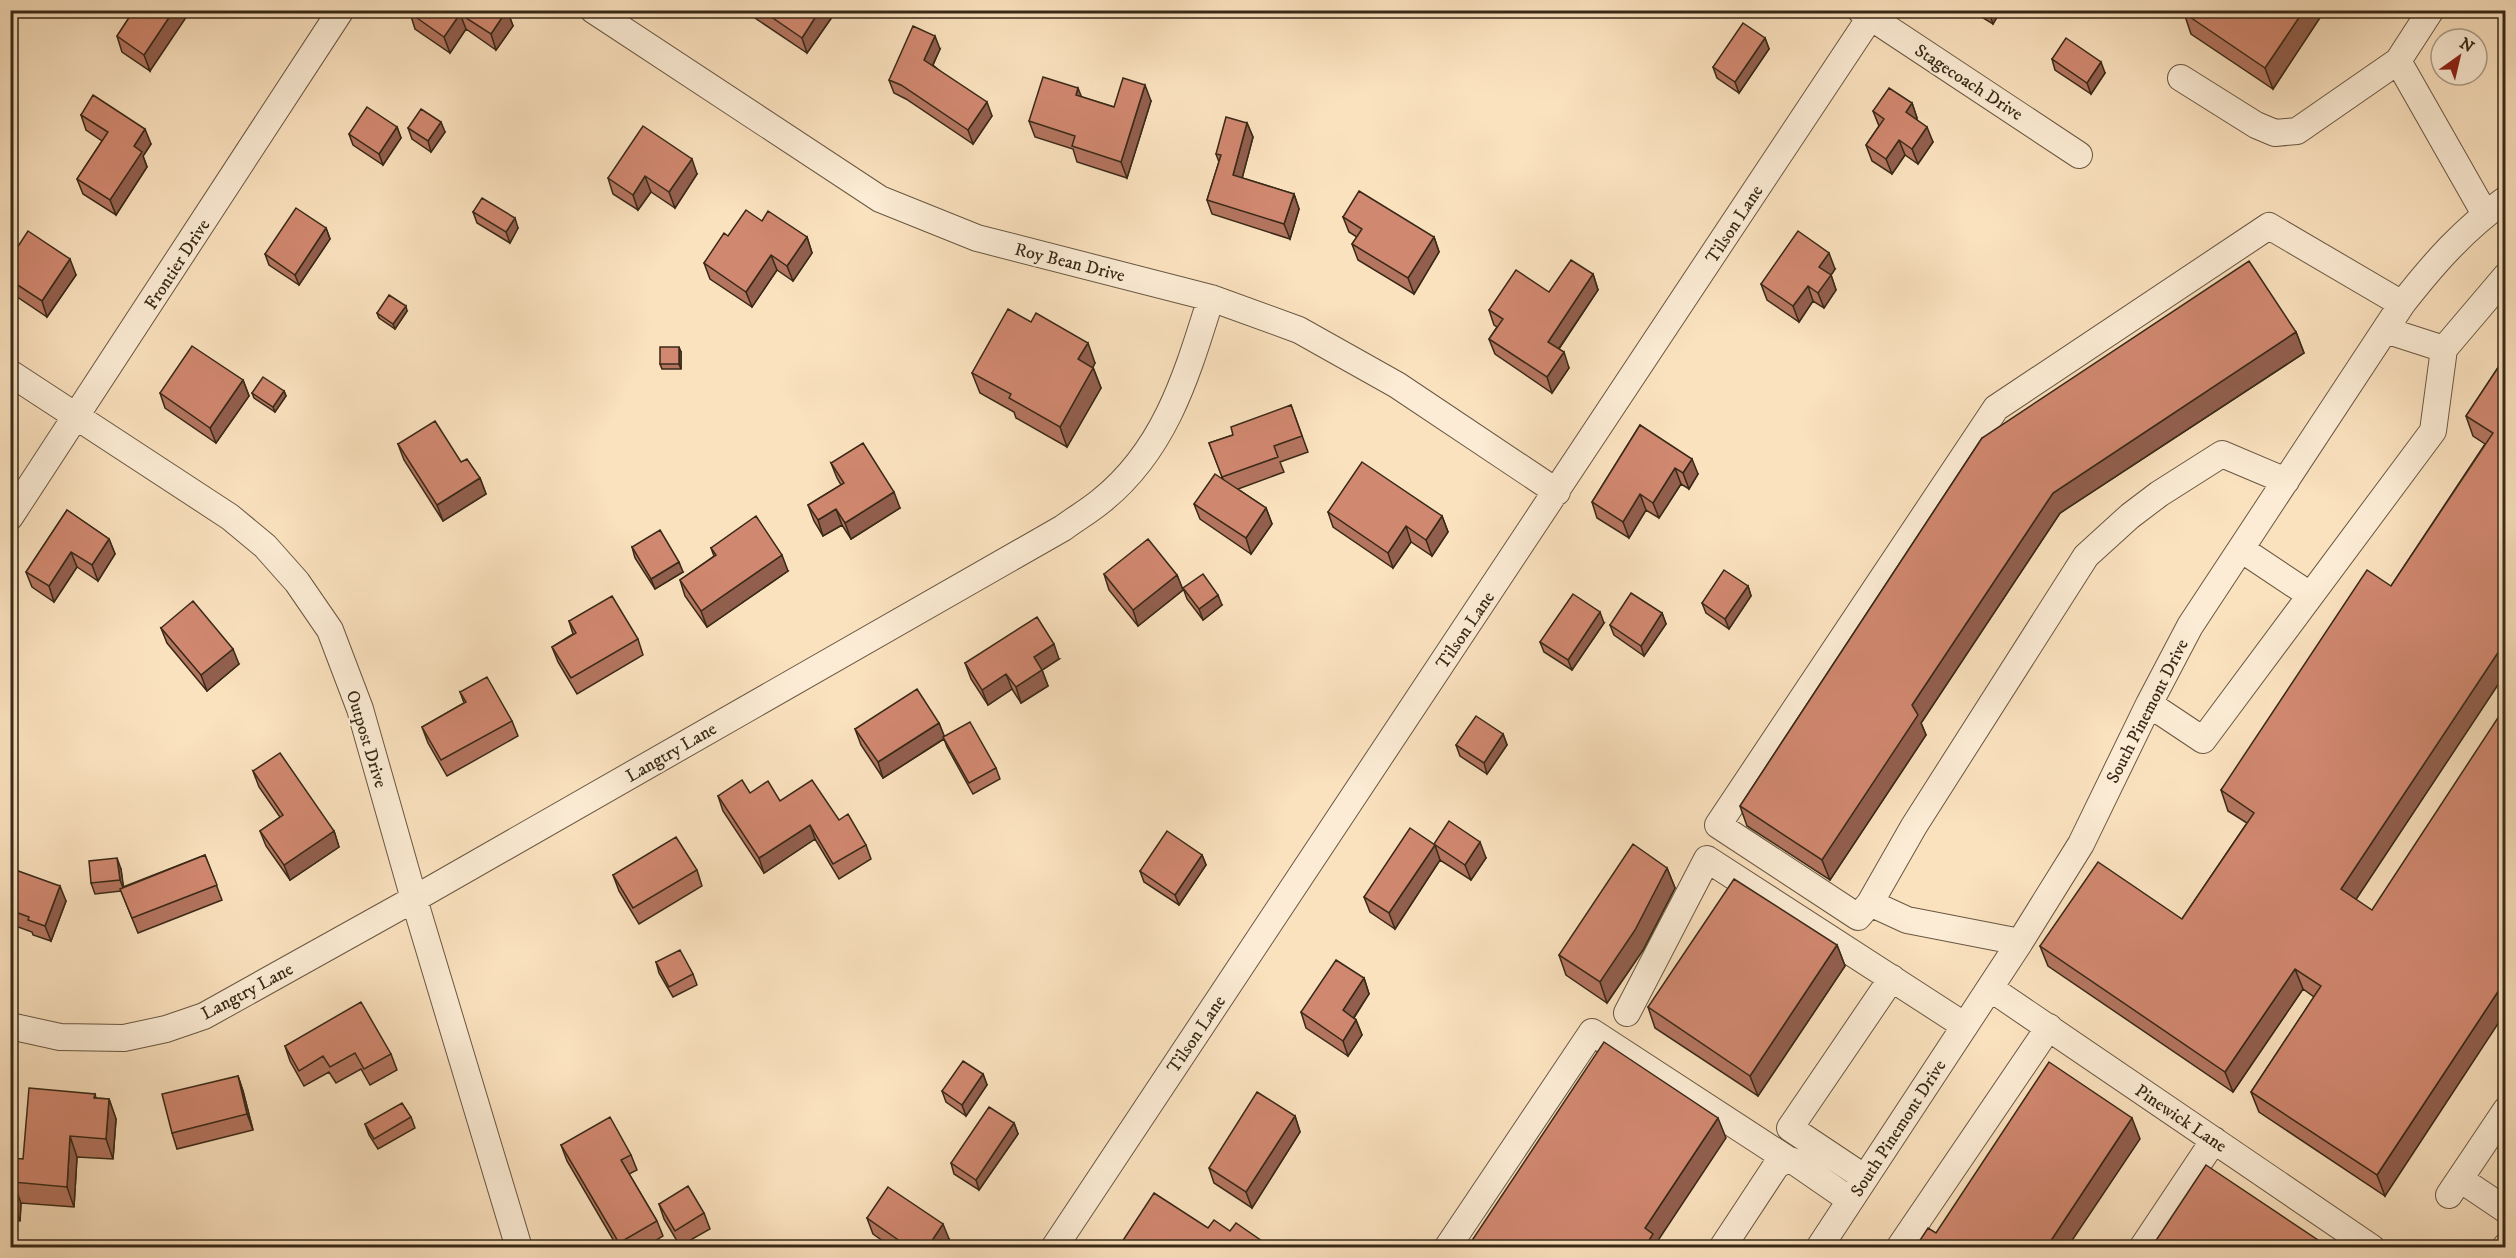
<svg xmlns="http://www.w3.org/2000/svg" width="2516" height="1258" font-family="'IM FELL DW Pica',serif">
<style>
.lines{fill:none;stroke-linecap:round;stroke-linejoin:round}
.minor-casing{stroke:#695741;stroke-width:28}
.minor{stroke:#fcecd5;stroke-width:26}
.wall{fill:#b47560;stroke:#382917;stroke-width:1.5}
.shaded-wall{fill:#925f4e;stroke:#382917;stroke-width:1.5}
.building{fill:#d18870;stroke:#382917;stroke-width:1.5}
.labels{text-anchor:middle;stroke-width:4.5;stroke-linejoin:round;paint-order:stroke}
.street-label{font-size:18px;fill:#382917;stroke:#fcecd5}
</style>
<rect width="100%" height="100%" fill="#fbe2bf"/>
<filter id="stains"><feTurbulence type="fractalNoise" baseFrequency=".00333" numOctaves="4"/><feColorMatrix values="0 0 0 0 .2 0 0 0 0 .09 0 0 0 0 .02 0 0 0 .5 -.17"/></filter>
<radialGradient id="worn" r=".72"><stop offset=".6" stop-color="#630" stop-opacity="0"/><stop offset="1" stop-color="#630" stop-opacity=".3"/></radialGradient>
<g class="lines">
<defs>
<path id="minor" d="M593,10L880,199L977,238L1211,298L1299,330L1397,385L1557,492
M1860,10L2079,155
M2431,10L2398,61L2485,214
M2181,78L2256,125L2275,133L2297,131L2398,61
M2444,349L2506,276
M10,373L230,517L265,546L297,582L330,630L360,709L414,899L519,1248
M2286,481L2222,454L2159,494L2130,516L2086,556L1914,826L1870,903L1858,917L1718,825L1996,408L2269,226L2402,304
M10,517L341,10
M2241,549L2310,595
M2149,704L2203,740L2433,431L2444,349L2385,330
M1870,903L1907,920L2020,942
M1990,988L2372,1248
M1627,1013L1707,859L1965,1026
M10,1026L60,1037L124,1038L166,1029L204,1016L414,899L1063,528C1075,519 1089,511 1101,501C1166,449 1187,374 1211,298
M1865,1178L1790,1128L1892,978
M2460,1179L2506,1210
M2449,1195L2506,1110
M1054,1248L1875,10
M1447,1248L1592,1032L1787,1159
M1722,1248L1776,1166L1787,1159L1795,1162L1850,1200
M1819,1248L2020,942L2081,844L2149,704L2190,626L2402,304C2434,263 2463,230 2506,199
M1899,1248L2049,1027
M2142,1248L2214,1140
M2505,1248L2506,1246"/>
</defs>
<use href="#minor" class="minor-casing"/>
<use href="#minor" class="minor"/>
</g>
<path class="wall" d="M134,10L150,71L122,52L117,36Z
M507,10L513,26L496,50L466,29L450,53L415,29L410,13Z
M747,10H830L832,17L807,53L749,14Z
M1970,10H2001L1993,24Z
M2185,10H2325L2273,89L2191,34L2184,13Z
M1765,38L1769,49L1739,93L1717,78L1713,67Z
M940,49L933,65L992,116L973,144L906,99L894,93L889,80Z
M2052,59L2105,73L2091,94L2055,70Z
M1082,97L1114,107L1151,101L1127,178L1077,162L1073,149L1035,137L1029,121Z
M1912,103L1917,118V120L1933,142L1918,164L1905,155L1892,174L1872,161L1866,145L1879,126L1873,111Z
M81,115L151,144L143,156L147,167L116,215L83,194L77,179L102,141L86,130Z
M1247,123L1253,137L1242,178L1294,194L1299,209L1290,239L1212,214L1207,200L1219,162L1216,154Z
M397,127L401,138L383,165L353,145L349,134Z
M408,128L445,132L431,152L412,139Z
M697,174L675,208L651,192L638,210L613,194L608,178Z
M473,212L518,228L510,243L477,223Z
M1343,217L1434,237L1439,252L1414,294L1358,260L1352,244L1357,237L1349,232Z
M762,221L807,237L812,253L793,281L777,270L752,307L710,279L704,263L728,236Z
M326,228L330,239L299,285L269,265L265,254Z
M10,244L17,248L76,275L47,317L10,292Z
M1835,269L1831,275L1836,290L1824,308L1813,301L1799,322L1767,300L1761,284Z
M1593,274L1598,290L1559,349L1569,368L1552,393L1495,354L1489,339L1497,327L1494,325L1489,310L1549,292Z
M407,311L395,329L379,318L377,313Z
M2296,332L2304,353L2060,513L1921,723L1926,735L1830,880L1747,826L1740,806L1982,438Z
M681,352V369H662L660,364Z
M2505,357V674L2356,899L2385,1196L2259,1112L2251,1092L2314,997L2303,989L2233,1092L2048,966L2040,946L2182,919L2247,823L2228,811L2221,790L2391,586L2485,444L2473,436L2466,416Z
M1095,363L1093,367L1101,388L1067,447L1016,418L1014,412L980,393L972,373Z
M243,380L249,396L216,443L165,408L160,393Z
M284,391L286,396L275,412L254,398L252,393Z
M1291,405L1308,452L1280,462L1284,472L1238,489L1266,508L1272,524L1251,554L1200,519L1194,504L1223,479L1209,443L1233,435Z
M1640,425L1698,474L1689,489L1681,484L1659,518L1646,510L1629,538L1597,518L1592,502Z
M398,444L480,478L486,494L443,521L404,460Z
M831,463L900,508L851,539L842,525L823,536L814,521L808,505L841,485L837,478Z
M67,510L109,539L115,554L98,581L77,567L54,602L32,587L26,572Z
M1328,512L1442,516L1448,532L1432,556L1411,542L1393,568L1333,527Z
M632,547L683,572L655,589L635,558Z
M711,548L788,571L707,627L685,596L680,580L714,556Z
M1104,574L1177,575L1183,590L1138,626L1109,590Z
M1748,586L1751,596L1729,629L1706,613L1702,603Z
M1183,588L1222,605L1203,620L1187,599Z
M1662,613L1666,624L1644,656L1614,635L1610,625Z
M569,621L638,639L643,655L577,694L558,662L552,647L573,634Z
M1604,623L1572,670L1544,652L1540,642Z
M161,628L239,664L207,691L167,643Z
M1059,659L1042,670L1048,686L1021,703L1012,689L988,705L971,679L965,663Z
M460,692L512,721L518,736L447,776L428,743L422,727L464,703Z
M939,723L944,736L996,768L1000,779L973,794L947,747L944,739L883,778L861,745L855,729Z
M1503,734L1507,745L1487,774L1460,756L1456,745Z
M253,771L334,831L339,847L290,880L266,846L260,831L280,817L259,787Z
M750,793L780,801L839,820L866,845L871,859L839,879L815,839L764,873L723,811L718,796Z
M1434,844L1486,858L1471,880L1440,860L1395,929L1370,912L1364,897Z
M205,855L222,900L138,933L121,891L95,894L91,883L121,869L123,887Z
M1202,855L1206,865L1179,905L1144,882L1140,871Z
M10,868L66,901L51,941L33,935L32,932L10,924Z
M1667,868L1675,888L1643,950L1607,1003L1566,975L1559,955Z
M697,870L702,886L639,924L619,891L613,875Z
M1837,945L1845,966L1758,1096L1655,1028L1648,1007Z
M656,962L693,974L697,985L673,997L659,973Z
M1364,978L1369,994L1354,1018L1356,1020L1362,1035L1348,1056L1306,1028L1301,1012Z
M285,1046L391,1054L397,1070L370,1085L361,1069L336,1083L329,1072L304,1086L290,1061Z
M983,1074L987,1085L966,1116L946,1102L942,1091Z
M238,1076L243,1091L253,1130L177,1149L172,1133Z
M95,1094L96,1098L109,1099L116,1119L113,1159L77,1157L74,1207L21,1203L20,1221L10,1220V1158L23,1159Z
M1295,1116L1300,1132L1252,1208L1214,1183L1209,1168Z
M411,1117L415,1128L378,1149L369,1135L365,1124Z
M1014,1123L1018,1134L979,1190L954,1174L951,1163Z
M561,1145L631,1155L637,1170L629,1174L657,1221L663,1236L644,1248H618L567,1161Z
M659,1204L704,1213L710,1229L680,1246L664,1219Z
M867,1218L949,1239L943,1248H893L873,1234Z"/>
<path class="shaded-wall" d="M174,10H191L150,71L144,55Z
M507,10L513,26L496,50L491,34Z
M820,10H830L832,17L807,53L802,38Z
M1988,10H2001L1993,24Z
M2304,10H2325L2273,89L2265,68Z
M460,14L466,29L450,53L444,37Z
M935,36L940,49L929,73L924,60Z
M1765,38L1769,49L1739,93L1735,82Z
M2101,62L2105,73L2091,94L2087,83Z
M1145,85L1151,101L1127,178L1121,162Z
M1078,88L1084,103L1076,95Z
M987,102L992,116L973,144L968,130Z
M1912,103L1917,118L1911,128L1906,112Z
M441,122L445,132L431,152L428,141Z
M1247,123L1253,137L1239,190L1233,175Z
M397,127L401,138L383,165L379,154Z
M1927,127L1933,142L1918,164L1912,149Z
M145,129L151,144L143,156L147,167L116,215L110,200L134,146Z
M1899,140L1905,155L1892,174L1886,159Z
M692,159L697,174L675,208L669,192Z
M645,176L651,192L638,210L633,195Z
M1294,194L1299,209L1290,239L1284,224Z
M515,218L518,228L510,243L506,232Z
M326,228L330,239L299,285L295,275Z
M807,237L812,253L793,281L787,266Z
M1434,237L1439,252L1414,294L1408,278Z
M1829,253L1835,269L1831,275L1836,290L1824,308L1818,293L1819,267Z
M771,255L777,270L752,307L746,292Z
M70,259L76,275L47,317L42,301Z
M1593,274L1598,290L1553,357L1548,342Z
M1808,286L1813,301L1799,322L1793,306Z
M406,306L407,311L395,329L393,324Z
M2296,332L2304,353L2060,513L1921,723L1926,735L1830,880L1822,860L1912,705L2053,493Z
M1088,343L1095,363L1086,380L1078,359Z
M679,347L681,352V369L679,364Z
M1564,352L1569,368L1552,393L1547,377Z
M1093,368L1101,388L1067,447L1060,427Z
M243,380L249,396L216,443L210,428Z
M284,391L286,396L275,412L273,407Z
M1692,459L1698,474L1689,489L1683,473Z
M1675,468L1681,484L1659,518L1653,503Z
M480,478L486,494L443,521L437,505Z
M894,492L900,508L851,539L845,523Z
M1640,494L1646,510L1629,538L1623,522Z
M1266,508L1272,524L1251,554L1246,538Z
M836,509L842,525L823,536L818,520Z
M1442,516L1448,532L1432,556L1426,540Z
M1406,526L1411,542L1393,568L1388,553Z
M109,539L115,554L98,581L92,565Z
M71,552L77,567L54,602L49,586Z
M782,555L788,571L707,627L701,611Z
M679,562L683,572L655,589L651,579Z
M1177,575L1183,590L1138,626L1133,610Z
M1748,586L1751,596L1729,629L1725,619Z
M1218,595L1222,605L1203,620L1199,609Z
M1600,612L1604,623L1572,670L1568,660Z
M1662,613L1666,624L1644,656L1641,646Z
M2505,642V674L2349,910L2341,889Z
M1054,644L1059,659L1042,670L1048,686L1021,703L1016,687L1034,657Z
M233,649L239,664L207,691L201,675Z
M1006,674L1012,689L988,705L982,690Z
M939,723L945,738L883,778L878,762Z
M1503,734L1507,745L1487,774L1484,763Z
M810,825L815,839L764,873L759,858Z
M334,831L339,847L290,880L284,865Z
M1480,842L1486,858L1471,880L1465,865Z
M1435,845L1440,860L1395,929L1389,913Z
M1202,855L1206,865L1179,905L1175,895Z
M117,858L121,869L124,890L120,880Z
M1667,868L1675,888L1643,950L1607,1003L1600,982Z
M60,886L66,901L51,941L45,926Z
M1837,945L1845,966L1758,1096L1750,1076Z
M2295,969L2303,989L2233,1092L2225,1072Z
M1364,978L1369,994L1348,1026L1343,1010Z
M2505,981V1013L2385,1196L2377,1175Z
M1356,1020L1362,1035L1348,1056L1343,1041Z
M983,1074L987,1085L966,1116L962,1105Z
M238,1076L243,1091L253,1130L247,1114Z
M109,1099L116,1119L113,1159L106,1139Z
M1295,1116L1300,1132L1252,1208L1246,1192Z
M1718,1118L1726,1138L1657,1242L1658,1248H1644L1645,1228Z
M2132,1118L2140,1139L2067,1248H2046Z
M1014,1123L1018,1134L979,1190L976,1180Z
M70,1136L77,1157L74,1207L67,1187Z
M13,1182L21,1203L20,1221L12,1200Z
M943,1224L949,1239L943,1248H927Z"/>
<path class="building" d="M134,10H174L144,55L117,36Z
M411,10H507L491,34L460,14L444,37L410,13Z
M761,10H820L802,38Z
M2185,10H2304L2265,68L2184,13Z
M1743,23L1765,38L1735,82L1713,67Z
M913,26L935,36L924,60L987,102L968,130L901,85L889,80Z
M2066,38L2101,62L2087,83L2052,59Z
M1043,77L1078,88L1076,95L1114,107L1123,78L1145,85L1121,162L1072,146L1075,136L1029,121Z
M1889,88L1912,103L1906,112L1927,127L1912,149L1899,140L1886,159L1866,145L1884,119L1873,111Z
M93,95L145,129L134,146L142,152L110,200L77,179L108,132L81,115Z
M367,107L397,127L379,154L349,134Z
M421,109L441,122L428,141L408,128Z
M1226,117L1247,123L1233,175L1294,194L1284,224L1207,200L1221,155L1216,154Z
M643,126L692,159L669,192L645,176L633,195L608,178Z
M1359,191L1434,237L1408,278L1352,244L1362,229L1343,217Z
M482,198L515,218L506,232L473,212Z
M296,208L326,228L295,275L265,254Z
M746,210L762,221L768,211L807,237L787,266L771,255L746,292L704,263L724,233L728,236Z
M28,231L70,259L42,301L10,280V244L17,248Z
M1798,231L1829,253L1819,267L1831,275L1818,293L1808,286L1793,306L1761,284Z
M1571,260L1593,274L1548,342L1564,352L1547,377L1489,339L1503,319L1489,310L1516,270L1549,292Z
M2249,261L2296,332L2053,493L1912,705L1918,715L1822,860L1740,806L1982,438Z
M389,295L406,306L393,324L377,313Z
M1008,309L1031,322L1036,313L1088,343L1078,359L1093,368L1060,427L1009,398L1011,394L972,373Z
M192,346L243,380L210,428L160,393Z
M660,347H679V364H660Z
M2505,357V642L2341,889L2372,910L2505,707V981L2377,1175L2251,1092L2321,986L2295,969L2225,1072L2040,946L2098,862L2182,919L2254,813L2221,790L2367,570L2391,586L2493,433L2466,416Z
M263,377L284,391L273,407L252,393Z
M1291,405L1302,436L1274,446L1278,457L1222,477L1209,443L1233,435L1231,427Z
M435,421L461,462L467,459L480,478L437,505L398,444Z
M1640,425L1692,459L1683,473L1675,468L1653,503L1640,494L1623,522L1592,502Z
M863,443L894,492L845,523L836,509L818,520L808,505L844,483L831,463Z
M1362,462L1442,516L1426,540L1406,526L1388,553L1328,512Z
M1215,474L1266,508L1246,538L1194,504Z
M67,510L109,539L92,565L71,552L49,586L26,572Z
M756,516L782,555L701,611L680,580L716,555L711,548Z
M660,530L679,562L651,579L632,547Z
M1148,539L1177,575L1133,610L1104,574Z
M1724,570L1748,586L1725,619L1702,603Z
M1203,574L1218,595L1199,609L1183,588Z
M1631,593L1662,613L1641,646L1610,625Z
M1573,594L1600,612L1568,660L1540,642Z
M612,596L638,639L571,678L552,647L576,633L569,621Z
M193,601L233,649L201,675L161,628Z
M1037,617L1054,644L1034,657L1042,670L1016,687L1006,674L982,690L965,663Z
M487,677L512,721L441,760L422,727L466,702L460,692Z
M917,689L939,723L878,762L855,729Z
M1476,716L1503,734L1484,763L1456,745Z
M970,722L996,768L969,783L943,737Z
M280,753L334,831L284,865L260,831L283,815L253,771Z
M742,780L750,793L768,781L780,801L812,780L839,820L848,814L866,845L833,864L810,825L759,858L718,796Z
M1449,821L1480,842L1465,865L1434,844Z
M1410,828L1435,845L1389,913L1364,897Z
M1167,831L1202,855L1175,895L1140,871Z
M676,837L697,870L633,908L613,875Z
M1633,844L1667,868L1635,930L1600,982L1559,955Z
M205,855L217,885L132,918L120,889Z
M117,858L120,880L91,883L89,861Z
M10,868L60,886L45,926L28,920L29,917L10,910Z
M1734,879L1837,945L1750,1076L1648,1007Z
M680,950L693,974L669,987L656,962Z
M1336,960L1364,978L1343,1010L1356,1020L1343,1041L1301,1012Z
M361,1002L391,1054L364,1069L355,1053L330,1067L323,1056L299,1071L285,1046Z
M1604,1042L1718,1118L1645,1228L1653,1234L1644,1248H1467Z
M963,1061L983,1074L962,1105L942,1091Z
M2049,1062L2132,1118L2046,1248H1915L1928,1228L1936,1233Z
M238,1076L247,1114L172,1133L162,1094Z
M29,1088L95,1094L94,1098L109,1099L106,1139L70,1136L67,1187L13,1182L12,1200H10V1158L23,1159Z
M1257,1092L1295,1116L1246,1192L1209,1168Z
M402,1103L411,1117L374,1139L365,1124Z
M989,1107L1014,1123L976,1180L951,1163Z
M610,1117L631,1155L621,1160L657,1221L619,1243L561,1145Z
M2206,1165L2324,1244L2322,1248H2151Z
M688,1186L704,1213L675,1231L659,1204Z
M888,1187L943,1224L927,1248H910L867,1218Z
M1154,1193L1208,1228L1214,1220L1230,1231L1236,1223L1272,1248H1196L1191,1244L1189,1248H1118Z"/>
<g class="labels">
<g class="street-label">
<text transform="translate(1969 82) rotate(33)" y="6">Stagecoach Drive</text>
<text transform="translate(1734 224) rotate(-57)" y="6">Tilson Lane</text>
<text transform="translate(1070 262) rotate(14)" y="6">Roy Bean Drive</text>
<text transform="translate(177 264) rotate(-57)" y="6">Frontier Drive</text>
<text transform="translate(1465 630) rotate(-56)" y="6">Tilson Lane</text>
<text transform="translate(2147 711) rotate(-63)" y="6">South Pinemont Drive</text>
<text transform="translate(367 739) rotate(73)" y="6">Outpost Drive</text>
<text transform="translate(671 752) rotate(-30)" y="6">Langtry Lane</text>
<text transform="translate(247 991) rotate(-28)" y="6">Langtry Lane</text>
<text transform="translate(1196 1034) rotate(-56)" y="6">Tilson Lane</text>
<text transform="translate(2181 1118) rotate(34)" y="6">Pinewick Lane</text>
<text transform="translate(1898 1128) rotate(-57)" y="6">South Pinemont Drive</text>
</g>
</g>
<rect width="2516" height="1258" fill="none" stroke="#fbe2bf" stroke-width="36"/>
<rect x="12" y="12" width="2492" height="1234" fill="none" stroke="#382917" stroke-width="3"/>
<rect x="18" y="18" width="2480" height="1222" fill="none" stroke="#382917" stroke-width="1.5"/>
<g transform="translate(2459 57) rotate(34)"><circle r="28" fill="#fcecd5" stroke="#ae9e89" stroke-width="1.5"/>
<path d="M0-4.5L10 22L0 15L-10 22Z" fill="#8f2418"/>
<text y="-9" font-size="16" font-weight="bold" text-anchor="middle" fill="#382917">N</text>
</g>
<rect width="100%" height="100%" filter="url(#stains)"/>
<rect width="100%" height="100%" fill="url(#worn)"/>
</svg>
